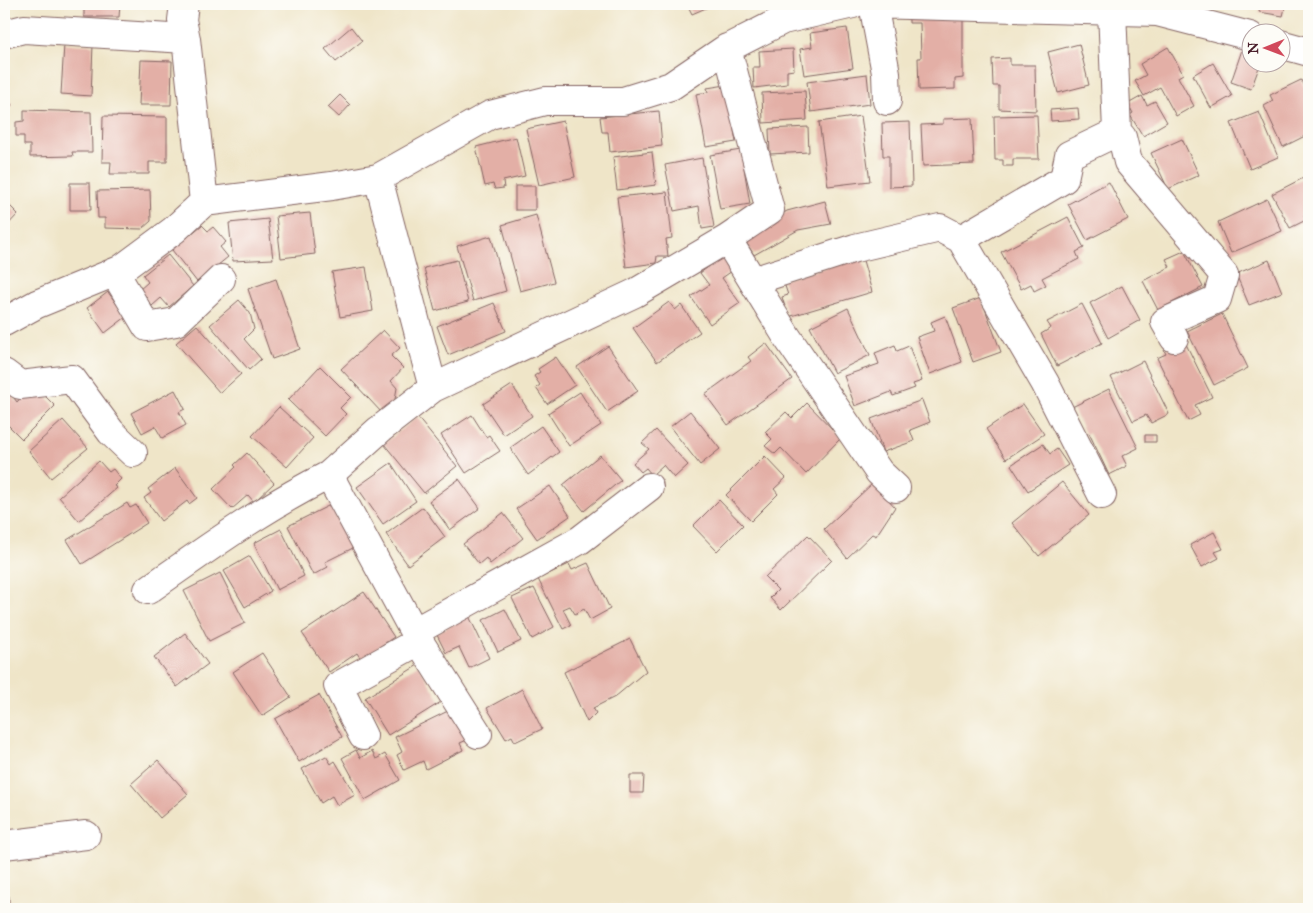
<svg xmlns="http://www.w3.org/2000/svg" width="1313" height="913" font-family="'IM FELL Great Primer',serif">
<style>
.building{fill:#e3afa6}
.lines{fill:none;stroke-linecap:round;stroke-linejoin:round}
.minor-casing{stroke:#846462;stroke-width:30}
.minor{stroke:#fff;stroke-width:28}
</style>
<rect width="100%" height="100%" fill="#fdfcf7"/>
<filter id="ink" filterUnits="userSpaceOnUse"><feTurbulence type="fractalNoise" baseFrequency=".02" numOctaves="2"/><feDisplacementMap in="SourceGraphic" scale="10" xChannelSelector="R" yChannelSelector="G"/><feConvolveMatrix kernelMatrix="1 2 1 2 8 2 1 2 1" color-interpolation-filters="sRGB"/></filter>
<filter id="wash" filterUnits="userSpaceOnUse"><feTurbulence type="fractalNoise" baseFrequency=".0096" numOctaves="4" result="noise"/><feDisplacementMap in="SourceGraphic" scale="20" xChannelSelector="R" yChannelSelector="G"/><feGaussianBlur stdDeviation="1.12" result="paint"/><feColorMatrix in="noise" values="0 0 0 0 0 0 0 0 0 0 0 0 0 0 0 0 0 1.4 0 .05"/><feComposite in="paint" operator="in"/></filter>
<g filter="url(#wash)">
<rect width="100%" height="100%" fill="#efe5c8"/>
<g id="blocks">
<path class="building" d="M84,4H120L119,17H84Z
M687,4H715L692,14Z
M1261,4H1286L1283,16L1259,12Z
M963,17V78L955,79V89L919,90L918,58H921L920,23H909V18Z
M351,27L362,41L336,62L325,49Z
M847,28L853,68L804,75L800,49L812,47L810,33Z
M64,44L93,45L91,96L61,94Z
M1079,44L1089,85L1058,93L1048,52Z
M1168,47L1183,74L1178,77L1194,106L1176,116L1160,87L1144,96L1135,81L1146,75L1140,64Z
M1243,47L1250,50V62H1261L1251,89L1231,82Z
M793,49L794,70L787,71V84L754,88L753,67H760L759,51Z
M1010,58V65H1035L1036,111L999,109V86H993L992,59Z
M141,60L172,61L171,105H139Z
M1213,63L1232,96L1211,108L1193,75Z
M867,74L870,104L811,112L807,82Z
M1301,80L1309,97V134L1283,147L1264,106L1273,101L1270,95Z
M726,85L736,142L706,147L696,94L708,92L707,88Z
M805,91L807,120L763,123L762,93Z
M340,95L350,105L339,117L328,107Z
M4,96L12,105L4,112Z
M1142,96L1147,105L1155,101L1167,122L1143,136L1130,115L1133,113L1128,104Z
M1078,108L1079,119L1051,121L1050,110Z
M24,110L91,112L92,152H72L73,156L30,157V145H24V136H16V122L24,121Z
M659,111L662,146L610,152L608,132H602L600,117Z
M1259,112L1278,157L1250,169L1231,123Z
M1037,115L1039,159H1013V166H1003V160H995L994,116Z
M103,116L167,117V162H149V174H110L111,162H102Z
M861,116L870,181L828,186L819,122Z
M972,118L974,164L923,166L921,125L943,124V119Z
M563,121L575,177L539,185L526,129Z
M910,122L912,186L889,187V156H883L882,123Z
M808,127L809,152L770,154L769,129Z
M516,137L525,176L503,181L504,188L495,189L493,184L485,186L476,147Z
M1182,139L1199,175L1168,189L1151,153Z
M741,150L750,204L720,209L710,155Z
M652,152L656,185L617,190L613,157Z
M702,158L714,227L702,229L699,206L674,211L665,165Z
M1309,175V214L1304,216L1306,220L1290,228L1272,194Z
M1109,182L1128,219L1087,240L1068,204Z
M70,183H90L91,210H70Z
M515,186H535V210H515Z
M150,190L151,221L142,229L105,228V218H98L97,191Z
M667,192L672,238L666,239L668,256H657L656,263L626,267L617,197Z
M1267,199L1282,231L1231,253L1218,222Z
M4,200L18,214L4,229Z
M825,201L831,224L798,230L754,255L743,237L787,211Z
M310,213L315,254L281,258L276,216Z
M536,215L554,282L520,291L502,225Z
M1068,217L1084,248L1076,252L1079,259L1042,278L1046,285L1034,291L1031,284L1021,289L1001,252Z
M268,219L273,259L233,261L229,223Z
M202,225L208,231L213,227L226,242L220,247L228,257L197,282L172,250Z
M491,236L506,291L473,301L457,246Z
M1184,251L1203,287L1158,310L1143,281L1170,267L1166,259Z
M168,255L193,286L169,307L161,298L152,306L139,290L148,282L143,275Z
M722,257L732,271L722,278L740,303L710,324L691,297L709,285L700,273Z
M862,257L872,292L788,317L782,297L788,295L783,280Z
M457,260L468,302L435,311L424,268Z
M1269,260L1282,292L1249,305L1236,274Z
M366,267L373,311L340,317L332,272Z
M276,279L300,349L272,359L248,289Z
M1122,286L1140,320L1108,338L1090,303Z
M108,292L126,317L105,333L87,308Z
M981,298L1001,352L973,362L953,308Z
M239,300L250,313L254,329L244,339L261,359L249,370L210,325Z
M669,302L675,310L681,305L700,332L657,362L633,328Z
M494,303L506,331L448,355L437,326Z
M1082,304L1102,343L1057,366L1041,334L1051,328L1047,322Z
M848,308L870,355L834,373L810,327Z
M1222,314L1248,368L1214,385L1187,331Z
M945,316L962,362L930,374L917,337L934,331L931,322Z
M197,325L241,374L220,393L176,343Z
M383,330L400,348L391,356L403,368L391,381L397,388L395,399L382,413L341,369Z
M1184,340L1212,397L1195,405L1200,415L1188,421L1157,358L1166,354L1164,350Z
M766,343L792,379L728,425L705,394L751,361L748,357Z
M895,345L897,351L909,346L922,381L913,384L915,388L893,396L891,392L855,406L844,376L879,364L875,353Z
M608,346L638,391L607,412L577,367Z
M556,357L575,385L547,404L536,388L540,385L534,376L540,372L538,369Z
M1143,361L1169,414L1151,423L1146,415L1133,421L1111,377Z
M320,366L351,397L340,408L346,414L325,436L288,400Z
M512,385L532,416L504,435L483,404Z
M1109,389L1138,448L1122,456L1127,466L1109,475L1089,433L1086,435L1072,407Z
M175,390L185,409L179,412L186,425L162,438L155,426L142,433L131,413Z
M41,392L55,406L22,439L4,421V396L10,393L17,402L24,394Z
M580,392L601,425L569,446L548,413Z
M922,400L930,422L910,430L914,441L883,452L871,419Z
M807,403L841,438L806,474L781,448L775,454L765,446L772,439L765,432L786,412L792,418Z
M1023,404L1044,434L1006,459L986,429Z
M279,407L313,438L287,467L252,436Z
M690,411L720,449L700,465L670,427Z
M472,415L486,437L489,435L500,451L466,473L441,435Z
M417,417L457,466L424,493L384,444Z
M63,420L88,448L51,478L29,451Z
M541,426L559,452L528,475L510,448Z
M656,430L688,465L674,478L663,465L652,475L646,468L641,472L633,463L649,449L642,443Z
M1145,435H1156V442H1145Z
M1043,444L1050,454L1057,449L1068,465L1028,491L1011,465Z
M247,453L274,483L254,502L248,495L232,509L213,489L236,467L234,465Z
M600,455L621,480L584,511L563,485Z
M765,456L786,478L774,489L778,494L751,521L726,495Z
M99,461L109,472L113,469L121,479L114,486L117,488L79,521L59,497Z
M391,463L416,501L383,524L357,487Z
M175,468L197,498L189,504L187,501L161,521L144,498L151,493L148,489Z
M459,479L480,508L450,530L429,501Z
M1062,482L1089,515L1039,556L1012,523Z
M873,483L895,507L876,536L872,534L847,558L824,529Z
M550,486L570,516L537,539L516,509Z
M719,500L743,525L717,551L693,526Z
M127,503L130,508L136,505L147,523L82,564L67,540Z
M330,505L353,548L325,562L328,567L313,575L288,526Z
M423,507L445,537L408,565L386,534Z
M503,513L523,538L490,564L486,558L479,564L463,544Z
M281,529L304,576L277,590L254,543Z
M1214,532L1223,549L1215,552L1219,558L1202,567L1190,545Z
M808,535L832,560L781,610L770,598L778,590L765,577Z
M250,556L271,591L245,607L224,571Z
M588,563L610,609L590,620L584,609L575,614L570,606L563,609L571,625L563,629L538,579L569,564L572,570Z
M220,573L245,623L209,641L184,591Z
M534,588L554,627L532,639L512,598Z
M364,592L394,637L361,659L357,653L329,672L302,633Z
M505,609L521,641L498,652L483,620Z
M469,616L489,658L469,668L459,647L446,653L436,633Z
M185,633L208,664L177,687L154,657Z
M630,639L646,671L615,697L593,708L596,713L587,722L564,672Z
M262,653L291,697L262,716L233,672Z
M418,665L441,702L388,735L365,698Z
M522,689L542,729L515,742L512,736L506,739L487,708Z
M319,695L342,737L299,762L275,719Z
M452,709L467,740L460,743L463,750L426,769L423,761L404,770L397,755L402,752L395,737Z
M356,750L360,758L372,751L376,759L385,754L400,780L365,800L342,758Z
M326,756L331,764L335,761L355,795L337,805L332,796L321,803L302,769Z
M158,760L188,794L160,818L131,784Z
M630,775H644L643,793H630Z
M4,896H9V909H4Z"/>
</g>
</g>
<g filter="url(#ink)">
<use href="#blocks" fill-opacity="0" stroke="#846462" stroke-width="1"/>
<g class="lines">
<defs>
<path id="minor" d="M184,4L182,20L186,39L204,202
M872,4L1157,12L1250,36
M873,4L886,73L887,101
M1112,10L1117,132L1122,137L1128,162L1224,275L1217,299L1165,322L1174,338
M4,34L24,29L186,39
M1280,44L1309,52
M378,178L433,388
M727,239L770,210L727,48
M961,239L1064,179L1069,155L1117,132
M115,273L147,327L176,322L221,279
M753,281L855,248L940,228L961,239L1045,383L1102,495
M4,322L37,304L120,270L174,230L204,202L332,186L378,178L490,115L545,101H623L671,86L724,50L783,20L853,4
M4,373L20,385L72,379L111,432L133,453
M148,590C208,548 263,508 329,475
M414,632L580,540L649,487
M478,734L419,641L329,475L379,430L433,388L635,293L727,239L787,337L879,472L896,488
M363,736L338,686L419,641
M4,845L86,835"/>
</defs>
<use href="#minor" class="minor-casing"/>
<use href="#minor" class="minor"/>
</g>
</g>
<rect width="1313" height="913" fill="none" stroke="#fdfcf7" stroke-width="20"/>
<g transform="translate(1266 48) rotate(269)"><circle r="24" fill="#fdfcf7" stroke="#b5a4a5"/>
<path d="M0-4L9 19L0 12L-9 19Z" fill="#d1495b"/>
<text y="-8" font-size="14" font-weight="bold" text-anchor="middle" fill="#4a1f2b">N</text>
</g>
</svg>
